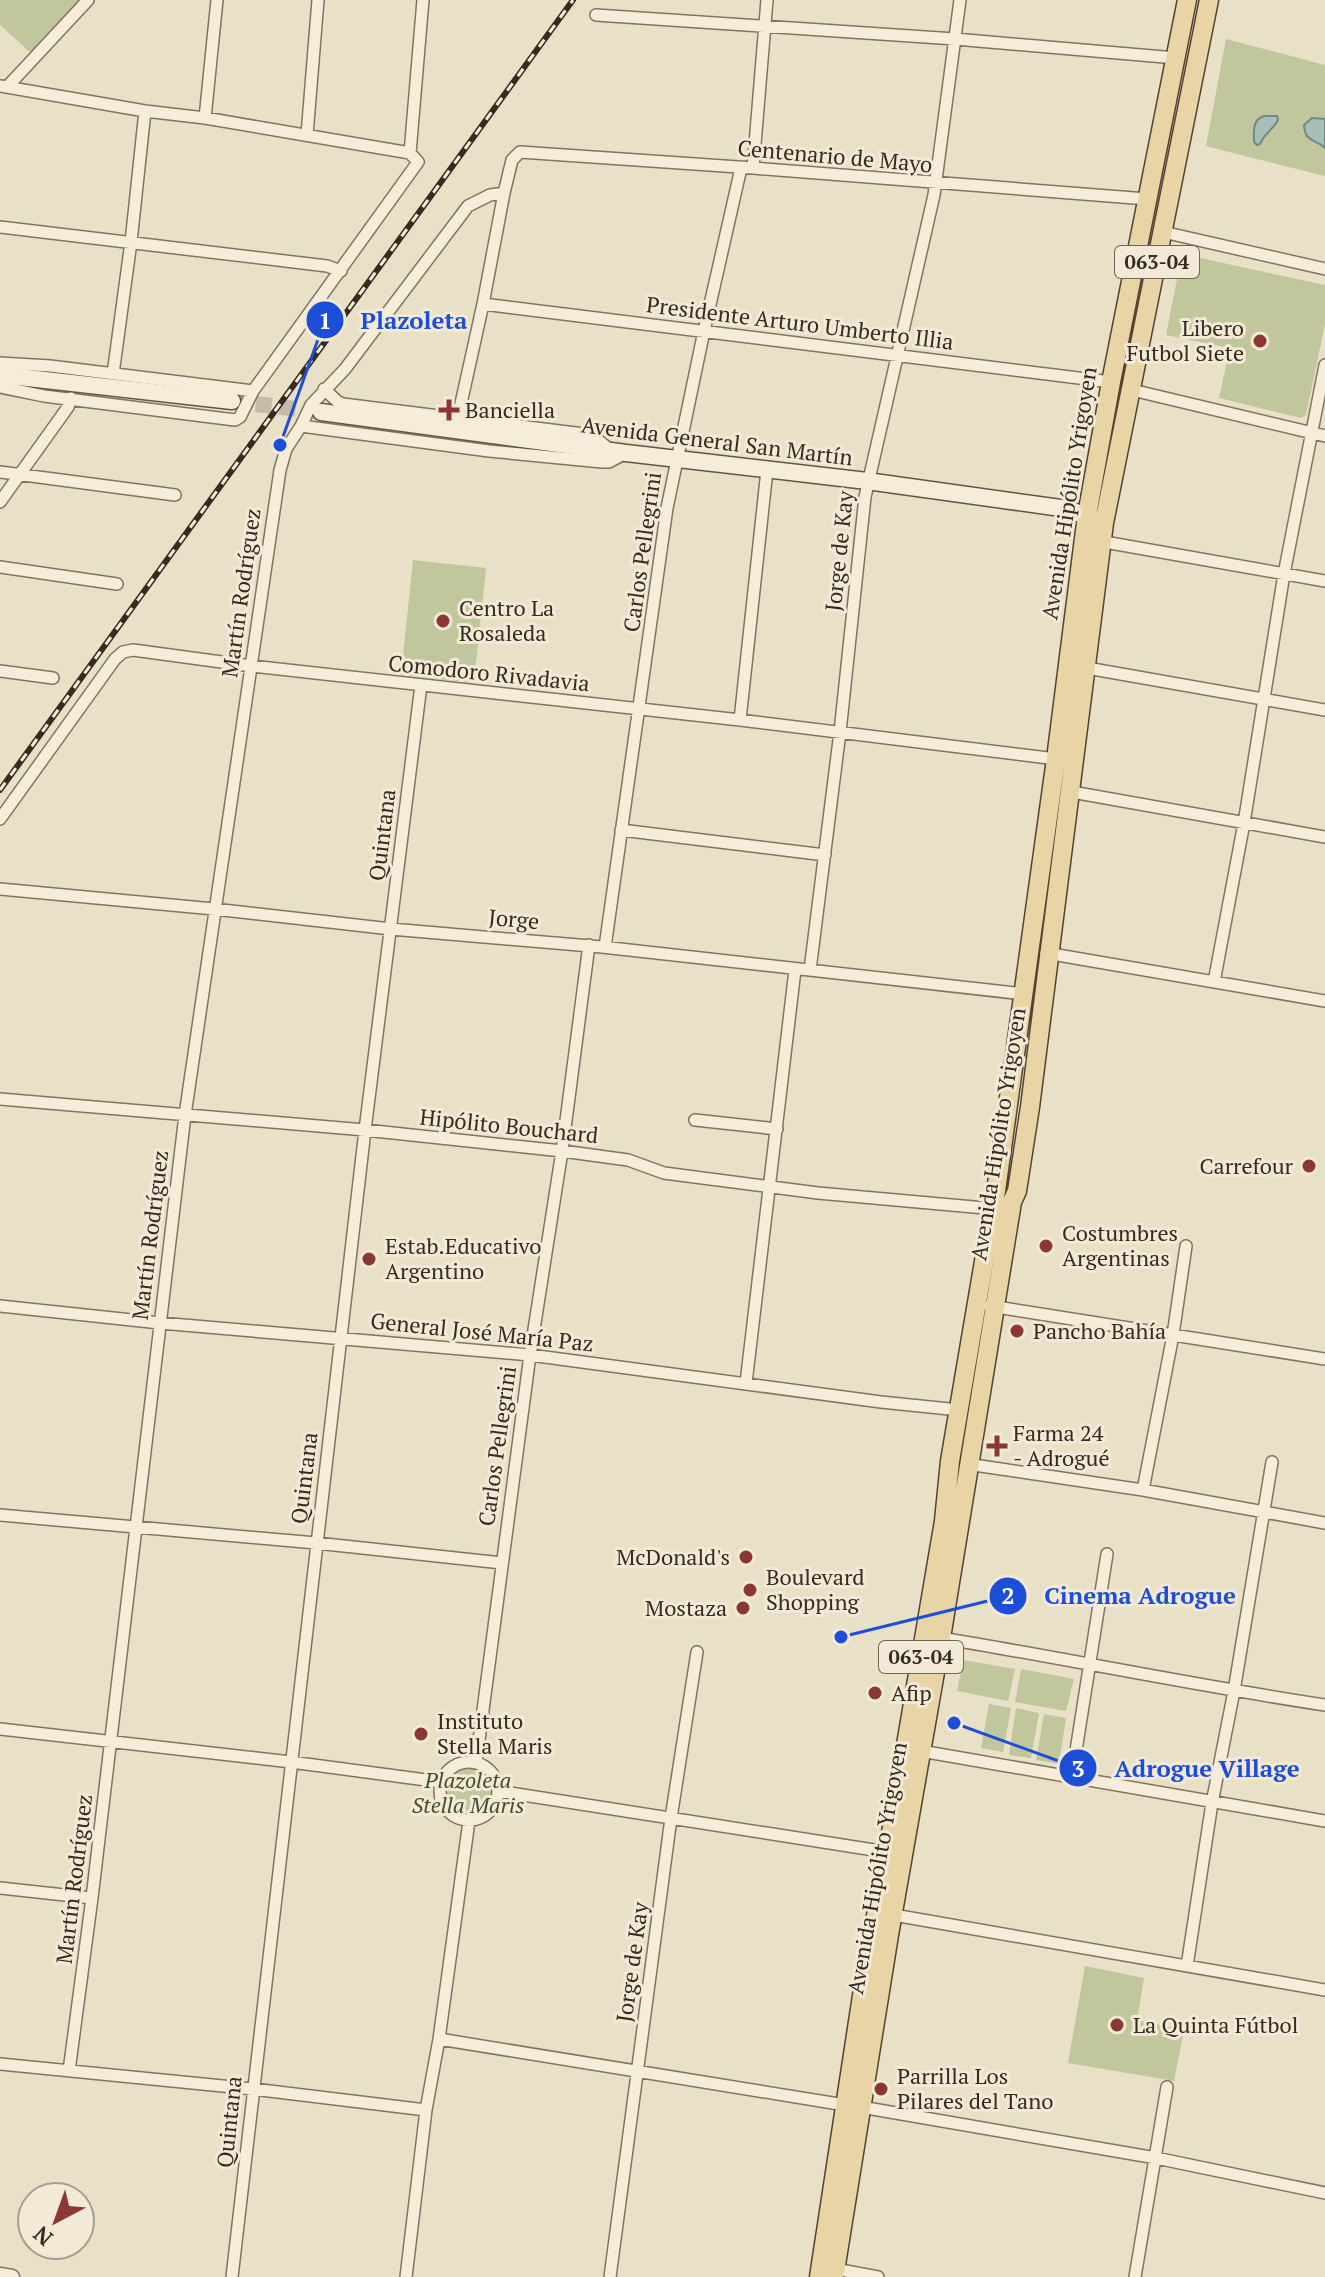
<svg xmlns="http://www.w3.org/2000/svg" width="1325" height="2277" font-family="'PT Serif',serif">
<style>
.green{fill:#c1c69d}
.water{fill:#a8beb8;stroke:#708b85;stroke-width:2}
.lines{fill:none;stroke-linecap:round;stroke-linejoin:round}
.secondary-tunnel{stroke:#c5bca7;stroke-width:16;stroke-dasharray:16 8;stroke-linecap:butt}
.minor-casing{stroke:#83735f;stroke-width:14}
.tertiary-casing{stroke:#83735f;stroke-width:17}
.secondary-casing{stroke:#655442;stroke-width:19}
.primary-casing{stroke:#524233;stroke-width:21}
.minor{stroke:#f5edda;stroke-width:11}
.tertiary{stroke:#f5edda;stroke-width:14}
.secondary{stroke:#f5edda;stroke-width:16}
.primary{stroke:#e8d4a5;stroke-width:18}
.rail-casing{stroke:#352b21;stroke-width:6}
.rail{stroke:#f2ead7;stroke-width:3;stroke-dasharray:9;stroke-linecap:butt}
.poi-dot{fill:#8b3736;stroke:#f2ead7;stroke-width:3}
.labels{text-anchor:middle;stroke-width:6;stroke-linejoin:round;paint-order:stroke}
.shield{fill:#f2ead7;stroke:#6e6458;stroke-width:2}
.shield-label{font-size:20px;font-weight:bold;fill:#352b21}
.street-label{font-size:22px;fill:#352b21;stroke:#f2ead7}
.poi-label{font-size:22px;fill:#352b21;stroke:#f2ead7;text-anchor:start}
.park-label{font-size:22px;font-style:italic;fill:#454f2a;stroke:#f2ead7}
.leader{fill:none;stroke:#1d4ed8;stroke-width:3}
.callout-dot{fill:#1d4ed8;stroke:#f2ead7;stroke-width:3}
.mark-label{font-size:24px;text-anchor:middle;font-weight:bold;fill:#fff}
.callout-label{font-size:24px;text-anchor:middle;font-weight:bold;fill:#1d4ed8;stroke:#f2ead7;stroke-width:6;stroke-linejoin:round;paint-order:stroke}
</style>
<rect width="100%" height="100%" fill="#e9e0c8"/>
<path class="green" d="M0,0H83L32,54L0,25Z
M1226,39L1325,65V176L1206,146Z
M1186,255L1325,285V324L1306,415L1301,418L1219,398L1230,348L1166,335L1181,259Z
M413,560L486,568L474,683L401,675Z
M963,1660L1015,1669L1008,1701L957,1691Z
M1021,1669L1074,1679L1066,1711L1015,1702Z
M989,1704L1011,1708L1003,1752L981,1748Z
M1016,1708L1039,1713L1031,1758L1009,1755Z
M1044,1714L1066,1718L1059,1764L1036,1760Z
M444 1792a24 24 0 1 1 48 0a24 24 0 1 1-48 0Z
M1085,1966L1144,1978L1137,2020L1184,2030L1174,2081L1068,2063Z"/>
<path class="water" d="M1264,116H1277L1278,120C1273,130 1266,131 1260,144L1257,145L1254,142C1254,131 1252,120 1264,116Z
M1312,118L1325,119V148C1315,138 1305,143 1304,125Z"/>
<g class="lines">
<path class="secondary-tunnel" d="M232,401L321,412"/>
<defs>
<path id="minor" d="M596,15L955,39L1176,58
M0,86L145,111L205,118L410,153L418,162L253,391L240,417L235,420L44,396L0,387
M7,87L88,0
M205,118L217,0
M307,135L318,0
M410,153L423,0
M753,168L767,0
M0,227L327,266L341,271
M1163,232L1325,269
M483,304L1111,382
M0,363L50,366L253,391
M113,374L131,242L145,111
M324,389L338,402L343,404L584,434L598,440L610,450
M1132,390L1325,436
M458,417L483,304L504,193L512,160L520,152L753,168L1147,199
M301,426L489,451L602,462H609L624,454
M0,472L175,495
M0,502L68,407L71,398
M1099,541L1325,581
M0,567L117,584
M1087,668L1325,710
M0,671L53,678
M740,720L767,470
M1072,792L1325,837
M0,819L115,659L123,652L133,650L251,666L740,720L1056,759
M621,830L825,855
M0,889L214,909L391,929L602,947L1024,994
M605,947L667,508L704,331L741,168
M1046,953L1325,1001
M810,970L840,732L865,497L934,195L960,0
M1214,982L1244,823L1284,574L1325,365
M0,1099L365,1130L562,1151L628,1160L664,1173L818,1193L996,1209
M695,1120L777,1129
M0,1306L160,1323L530,1355L881,1402L959,1410
M990,1306L1325,1359
M746,1383L795,970
M967,1464L1143,1490L1325,1523
M1143,1490L1173,1335L1186,1246
M0,1515L316,1543L502,1563
M941,1638C1069,1659 1197,1686 1325,1705
M0,1729L291,1762L441,1782
M921,1751L1325,1821
M440 1791a29 29 0 1 1 58 0a29 29 0 1 1-58 0Z
M476,1763L530,1355L562,1151L589,945
M1072,1776L1107,1554
M498,1791L893,1853
M0,1888L92,1898
M888,1914L1325,1990
M1187,1966L1212,1803L1234,1691L1272,1462
M439,2039L845,2105
M0,2064L253,2089L426,2110
M69,2071L92,1898L185,1115L280,470L286,449L301,426L311,405L345,369L468,206L490,195L504,193
M861,2107L1156,2158L1325,2193
M835,2269L878,2277
M232,2277L365,1130L421,685
M406,2277L426,2110L439,2039L469,1821
M610,2277L671,1818L697,1652
M1135,2277L1167,2087"/>
<path id="tertiary" d="M0,2275L12,2277"/>
<path id="secondary" d="M0,375L232,401
M321,412L626,453L867,481L1068,509L1099,521"/>
<path id="primary" d="M819,2277L865,1976L891,1833L944,1521L950,1461L996,1191L1056,759L1087,515L1111,382L1187,0
M834,2277L889,1935L941,1638L1012,1202L1017,1191L1030,1107L1104,523L1209,0"/>
</defs>
<use href="#minor" class="minor-casing"/>
<use href="#tertiary" class="tertiary-casing"/>
<use href="#secondary" class="secondary-casing"/>
<use href="#primary" class="primary-casing"/>
<use href="#minor" class="minor"/>
<use href="#tertiary" class="tertiary"/>
<use href="#secondary" class="secondary"/>
<use href="#primary" class="primary"/>
<defs>
<path id="rail" d="M0,790L573,0"/>
</defs>
<use href="#rail" class="rail-casing"/>
<use href="#rail" class="rail"/>
</g>
<g class="poi-dot">
<circle cx="1260" cy="341" r="8"/>
<path d="M445 398h8v8h8v8h-8v8h-8v-8h-8v-8h8z"/>
<circle cx="443" cy="621" r="8"/>
<circle cx="1309" cy="1166" r="8"/>
<circle cx="1046" cy="1246" r="8"/>
<circle cx="369" cy="1259" r="8"/>
<circle cx="1017" cy="1331" r="8"/>
<path d="M993 1434h8v8h8v8h-8v8h-8v-8h-8v-8h8z"/>
<circle cx="746" cy="1557" r="8"/>
<circle cx="750" cy="1590" r="8"/>
<circle cx="743" cy="1608" r="8"/>
<circle cx="875" cy="1693" r="8"/>
<circle cx="421" cy="1734" r="8"/>
<circle cx="1117" cy="2025" r="8"/>
<circle cx="881" cy="2089" r="8"/>
</g>
<g class="labels">
<g class="shield">
<rect x="1115" y="246" width="84" height="32" rx="6"/>
<rect x="879" y="1641" width="84" height="32" rx="6"/>
</g>
<g class="shield-label">
<text x="1157" y="269">063-04</text>
<text x="921" y="1664">063-04</text>
</g>
<g class="street-label">
<text transform="translate(835 156) rotate(5)" y="8">Centenario de Mayo</text>
<text transform="translate(800 323) rotate(7)" y="8">Presidente Arturo Umberto Illia</text>
<text transform="translate(717 441) rotate(7)" y="8">Avenida General San Martín</text>
<text transform="translate(1069 493) rotate(-81)" y="8">Avenida Hipólito Yrigoyen</text>
<text transform="translate(839 551) rotate(-84)" y="8">Jorge de Kay</text>
<text transform="translate(642 552) rotate(-82)" y="8">Carlos Pellegrini</text>
<text transform="translate(241 593) rotate(-82)" y="8">Martín Rodríguez</text>
<text transform="translate(489 673) rotate(6)" y="8">Comodoro Rivadavia</text>
<text transform="translate(382 835) rotate(-83)" y="8">Quintana</text>
<text transform="translate(514 919) rotate(5)" y="8">Jorge</text>
<text transform="translate(509 1126) rotate(6)" y="8">Hipólito Bouchard</text>
<text transform="translate(998 1134) rotate(-81)" y="8">Avenida Hipólito Yrigoyen</text>
<text transform="translate(150 1235) rotate(-83)" y="8">Martín Rodríguez</text>
<text transform="translate(482 1332) rotate(6)" y="8">General José María Paz</text>
<text transform="translate(497 1446) rotate(-82)" y="8">Carlos Pellegrini</text>
<text transform="translate(304 1478) rotate(-83)" y="8">Quintana</text>
<text transform="translate(877 1868) rotate(-80)" y="8">Avenida Hipólito Yrigoyen</text>
<text transform="translate(74 1879) rotate(-83)" y="8">Martín Rodríguez</text>
<text transform="translate(632 1962) rotate(-82)" y="8">Jorge de Kay</text>
<text transform="translate(229 2122) rotate(-84)" y="8">Quintana</text>
</g>
<g class="poi-label">
<text x="1244" y="336" text-anchor="end">Libero<tspan x="1244" dy="25">Futbol Siete</tspan></text>
<text x="465" y="418">Banciella</text>
<text x="459" y="616">Centro La<tspan x="459" dy="25">Rosaleda</tspan></text>
<text x="1293" y="1174" text-anchor="end">Carrefour</text>
<text x="1062" y="1241">Costumbres<tspan x="1062" dy="25">Argentinas</tspan></text>
<text x="385" y="1254">Estab.Educativo<tspan x="385" dy="25">Argentino</tspan></text>
<text x="1033" y="1339">Pancho Bahía</text>
<text x="1013" y="1441">Farma 24<tspan x="1013" dy="25">- Adrogué</tspan></text>
<text x="730" y="1565" text-anchor="end">McDonald's</text>
<text x="766" y="1585">Boulevard<tspan x="766" dy="25">Shopping</tspan></text>
<text x="727" y="1616" text-anchor="end">Mostaza</text>
<text x="891" y="1701">Afip</text>
<text x="437" y="1729">Instituto<tspan x="437" dy="25">Stella Maris</tspan></text>
<text x="1133" y="2033">La Quinta Fútbol</text>
<text x="897" y="2084">Parrilla Los<tspan x="897" dy="25">Pilares del Tano</tspan></text>
</g>
<g class="park-label">
<text x="468" y="1788">Plazoleta<tspan x="468" dy="25">Stella Maris</tspan></text>
</g>
</g>
<path class="leader" d="M280 445L325 320M841 1637L1008 1596M954 1723L1078 1768"/>
<g class="callout-dot">
<circle cx="280" cy="445" r="8"/>
<circle cx="841" cy="1637" r="8"/>
<circle cx="954" cy="1723" r="8"/>
<circle cx="325" cy="320" r="20"/>
<circle cx="1008" cy="1596" r="20"/>
<circle cx="1078" cy="1768" r="20"/>
</g>
<g class="mark-label">
<text x="325" y="329">1</text>
<text x="1008" y="1604">2</text>
<text x="1078" y="1777">3</text>
</g>
<g class="callout-label">
<text x="414" y="329">Plazoleta</text>
<text x="1140" y="1604">Cinema Adrogue</text>
<text x="1207" y="1777">Adrogue Village</text>
</g>
<g transform="translate(56 2221) rotate(221)"><circle r="38" fill="#f2ead7" stroke="#a69e8e" stroke-width="2"/>
<path d="M0-6L14 30L0 20L-14 30Z" fill="#8b3736"/>
<text y="-12" font-size="22" font-weight="bold" text-anchor="middle" fill="#352b21">N</text>
</g>
</svg>
